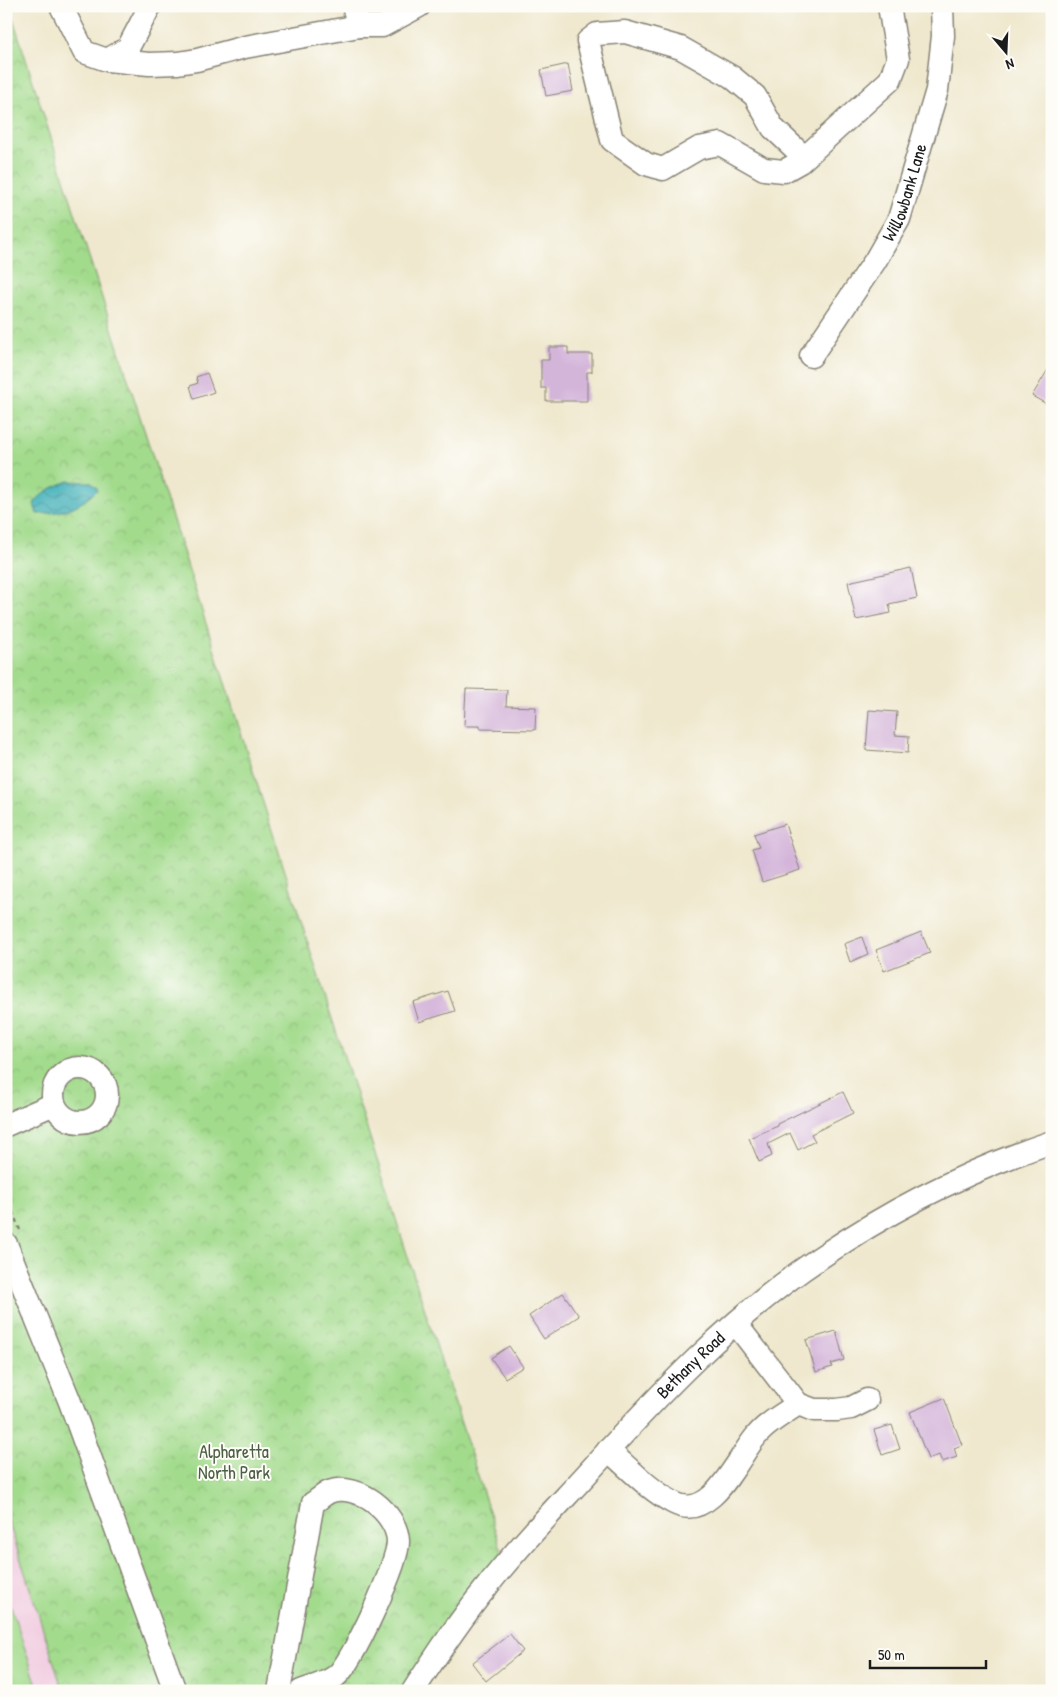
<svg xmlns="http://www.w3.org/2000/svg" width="1058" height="1697" font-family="'Patrick Hand',sans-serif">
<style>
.built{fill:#f2cfe2}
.green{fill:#a3db8d;stroke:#607c54}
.park{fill:url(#park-crowns);stroke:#607c54}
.water{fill:url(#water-waves);stroke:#2e666b}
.building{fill:#d4b5da}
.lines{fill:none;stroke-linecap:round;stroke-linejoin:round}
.minor-casing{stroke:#868275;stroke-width:25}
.path{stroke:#868275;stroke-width:2.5;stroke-dasharray:4 4;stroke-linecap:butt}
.minor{stroke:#fff;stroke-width:22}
.labels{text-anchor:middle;stroke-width:4;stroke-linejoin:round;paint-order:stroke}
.street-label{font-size:18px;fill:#1c1c1c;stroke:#fdfcf7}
.park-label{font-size:18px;fill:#4b5f44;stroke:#fdfcf7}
</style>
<defs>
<pattern id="park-crowns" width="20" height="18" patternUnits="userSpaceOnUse" patternTransform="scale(1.25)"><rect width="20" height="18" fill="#a3db8d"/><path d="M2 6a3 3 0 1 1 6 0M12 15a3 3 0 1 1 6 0" fill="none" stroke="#8cbb79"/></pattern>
<pattern id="water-waves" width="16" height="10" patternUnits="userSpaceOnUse" patternTransform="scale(1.25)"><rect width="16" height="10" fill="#41b1ba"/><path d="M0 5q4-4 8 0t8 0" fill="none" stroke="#368f96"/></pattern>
</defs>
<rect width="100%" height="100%" fill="#fdfcf7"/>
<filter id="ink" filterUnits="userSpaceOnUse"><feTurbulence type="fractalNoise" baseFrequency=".02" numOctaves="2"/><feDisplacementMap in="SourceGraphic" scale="10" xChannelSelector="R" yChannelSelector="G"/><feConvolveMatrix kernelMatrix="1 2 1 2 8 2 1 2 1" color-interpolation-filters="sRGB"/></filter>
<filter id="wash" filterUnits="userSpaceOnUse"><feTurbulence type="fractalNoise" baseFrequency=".0096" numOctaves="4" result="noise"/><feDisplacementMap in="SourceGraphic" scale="20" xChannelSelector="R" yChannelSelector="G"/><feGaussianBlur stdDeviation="1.12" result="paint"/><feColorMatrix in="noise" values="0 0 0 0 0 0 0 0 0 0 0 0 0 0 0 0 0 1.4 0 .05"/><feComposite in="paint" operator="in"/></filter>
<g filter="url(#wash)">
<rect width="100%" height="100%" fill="#efe8ce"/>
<path class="built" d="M6,1514L63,1691H6Z"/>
<path class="green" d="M6,1592L39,1691H6Z"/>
<path class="park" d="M6,6H9L505,1561L416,1691H63L6,1514Z"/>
<path class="water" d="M69,481L91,482L98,489C80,508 62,513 37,514L34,504C42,491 55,486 69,481Z"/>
<g id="blocks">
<path class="building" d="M568,64L573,91L546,96L541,70Z
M549,347H568V354H592V372H587V401H546V388H541V360H549Z
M1052,363V407L1032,396Z
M207,373L214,392L194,399L190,386L198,383L196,377Z
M911,568L917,598L889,604L891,613L856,620L848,582Z
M466,689L507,690L506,706L536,707L535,730L480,729V726H464Z
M869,710L897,712L895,735L909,736L908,753L866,750Z
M785,824L800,870L762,882L752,850L759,848L754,834Z
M921,932L930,953L884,971L876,950Z
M862,937L868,954L850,962L844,944Z
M448,991L455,1011L419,1022L413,1002Z
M843,1092L853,1113L811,1134L815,1141L798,1150L790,1133L768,1144L772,1156L759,1162L749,1138L778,1126L777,1124Z
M563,1293L579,1316L544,1339L529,1316Z
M836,1331L844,1360L831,1364L832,1367L816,1372L806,1340Z
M509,1346L523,1367L505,1378L491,1358Z
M944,1398L962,1445L954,1448L957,1457L942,1462L939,1455L928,1459L910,1412Z
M892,1425L900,1449L882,1455L874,1430Z
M510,1634L523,1651L486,1681L472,1663Z"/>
</g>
</g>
<g filter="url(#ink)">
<use href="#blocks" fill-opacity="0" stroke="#868275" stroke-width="1"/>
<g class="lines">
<defs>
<g id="minor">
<path d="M61,6L84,52L107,60L128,48L150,6"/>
<path d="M353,6L359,26H382L419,6"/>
<path d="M107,60L149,64L178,63L197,60L245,47L359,26"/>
<path d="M804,157L773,128L755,96L732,77L681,48L625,32L597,34L588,41L612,140L646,164L663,169L699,148L720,144L764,169L784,171L800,162L890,80L898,59L889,6"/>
<path id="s1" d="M811,356L875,261L899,219L937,90L943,36L942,6"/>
<circle cx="80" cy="1095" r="27"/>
<path d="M6,1125L54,1104"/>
<path d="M6,1244L70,1402L175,1691"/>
<path d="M736,1324L798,1404L814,1410H837L851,1408L867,1400"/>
<path d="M608,1450C629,1468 649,1490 674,1503C713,1523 738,1455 758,1434C768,1422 785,1413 798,1404"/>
<path d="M279,1691L313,1503C318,1500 323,1495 329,1492C357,1481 397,1513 398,1541C399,1561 352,1664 336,1676C327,1683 312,1687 301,1691"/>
<path id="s2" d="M413,1691C436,1656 459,1621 485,1589C516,1549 551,1513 585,1476C656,1397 732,1316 821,1257C892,1209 971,1169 1052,1142"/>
</g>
</defs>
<use href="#minor" class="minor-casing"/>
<path class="path" d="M6,1197L20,1230"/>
<use href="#minor" class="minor"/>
</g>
</g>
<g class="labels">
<g class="street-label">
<text dy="6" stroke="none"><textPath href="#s1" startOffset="190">Willowbank Lane</textPath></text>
<text dy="6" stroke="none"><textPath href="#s2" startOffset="429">Bethany Road</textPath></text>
</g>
<g class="park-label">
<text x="234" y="1458">Alpharetta<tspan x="234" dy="21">North Park</tspan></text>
</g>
</g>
<rect width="1058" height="1697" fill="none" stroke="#fdfcf7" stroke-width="25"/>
<g transform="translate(1006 52) rotate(161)" stroke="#fdfcf7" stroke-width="4" paint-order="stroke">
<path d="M0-4L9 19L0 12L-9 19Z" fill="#1c1c1c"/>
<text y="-8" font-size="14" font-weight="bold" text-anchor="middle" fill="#1c1c1c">N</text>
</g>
<path d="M870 1660v8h116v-8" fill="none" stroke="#1c1c1c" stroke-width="2.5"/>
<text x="878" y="1660" font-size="15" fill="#1c1c1c" stroke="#fdfcf7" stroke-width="4" paint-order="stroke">50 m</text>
</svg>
